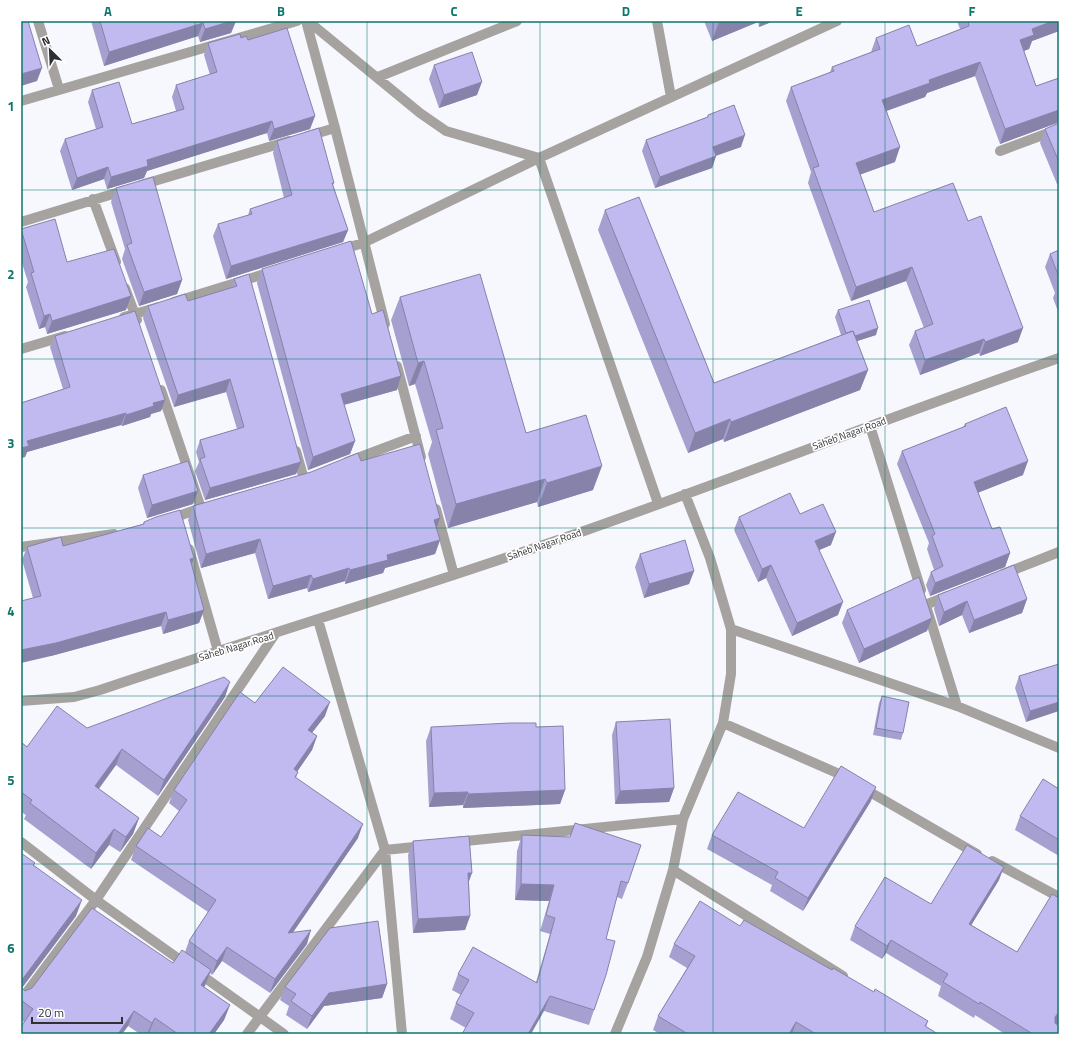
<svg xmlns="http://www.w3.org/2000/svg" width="1080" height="1055" font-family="'Titillium Web',sans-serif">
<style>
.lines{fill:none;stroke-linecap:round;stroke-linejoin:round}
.minor{stroke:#a5a29f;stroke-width:10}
.wall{fill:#a5a0cf}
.shaded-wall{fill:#8682a9}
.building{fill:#c0baf1;stroke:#8682a9}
.grid{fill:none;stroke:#0f766e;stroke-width:1;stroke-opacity:0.55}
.labels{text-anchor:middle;stroke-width:3.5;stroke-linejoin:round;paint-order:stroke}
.street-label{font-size:10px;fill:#2f3033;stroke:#fff}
.neatline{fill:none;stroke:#0f766e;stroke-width:1.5}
.grid-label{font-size:13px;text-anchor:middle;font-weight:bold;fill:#0f766e}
</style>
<rect width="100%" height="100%" fill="#f7f8fe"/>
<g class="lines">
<path class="minor" d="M38,21L59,89
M306,21L335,128
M308,21L420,113L446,131L539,158L658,503
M657,21L671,97
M378,77L517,21
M21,101L297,21
M308,136L335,128L385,324
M1000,151L1059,129
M141,185L289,141
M93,199L116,262
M21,222L126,190
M340,250L363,243L539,158L837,21
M125,288L137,320
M174,302L271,272
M124,317L159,307
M21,349L65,336
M397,366L421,457
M161,390L201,508
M870,426L921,590
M296,451L304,479
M347,462L416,436
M436,509L454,575
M170,519L204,507
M21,547L114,534
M189,549L218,651
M1003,574L1059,552
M925,605L948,596
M927,609L957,706
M318,620L385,850L402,1034
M731,629L957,706L1059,748
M21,701L74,697L100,690C261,636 424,587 584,531C743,475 900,413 1059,358
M723,723L837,773L977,854
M21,842L96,900L284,1034
M456,842L683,819
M992,861L1059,897
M673,870L843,976
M21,1000L96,900L275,634
M247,1034L385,850L424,846
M615,1034L647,957L673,870L683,819L723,723L731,674V629L710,558L685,494"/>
</g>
<path class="wall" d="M91,21H236L231,33L200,42L198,36L104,66Z
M704,21H774L759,27L758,22L712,41Z
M957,21H1059V31L1032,41L1029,49L1024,51L1036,86L1059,78V183L1057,184L1040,143L1045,129L1059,123H1057L1000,144L975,76L927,93L925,97L887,111L895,162L860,174L874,212L968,221L1018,342L980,356L979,353L920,375L909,345L915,331L924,328L906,281L851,301L808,183L811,172L786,101L791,87L830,72L832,67L871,52L876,38L917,46L960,29Z
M241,38L248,40L315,116L310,129L269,141L267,133L147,171L144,178L107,189L104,179L72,190L60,151L65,139L96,129L88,102L92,90L132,124L176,111L172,97L176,85L210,75L204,55L208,43Z
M434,65L477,95L439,108L429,79Z
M708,115L741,147L716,156L712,168L655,188L642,151L646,140L707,117Z
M277,141L334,183L333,185L348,230L343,242L226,279L213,236L218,224L248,215L250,209L284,198L273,153Z
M116,188L182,280L177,294L139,306L122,259L125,249L111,202Z
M605,210L714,383L841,335L835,317L838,310L876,335L857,341L868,370L860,390L724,442L723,439L688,453L598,230Z
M21,229L67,262L126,310L47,334L45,327L39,329L26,287L28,282L21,260Z
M1059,250V314L1053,298L1055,293L1045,267L1050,254Z
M262,269L372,314L401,376L397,390L344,405L355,441L350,454L308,470L257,283Z
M234,279L301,462L296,474L205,500L195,471L199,462L196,452L200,440L237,429L226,392L174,407L143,318L148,306L188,301L231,288Z
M400,297L526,433L593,490L538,507L537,502L448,528L428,454L432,442L415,384L409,386L391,320Z
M55,336L165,400L161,411L151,414L150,417L122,426L121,425L27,452L25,457L21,458V403L63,389L50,347Z
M965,424L1023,475L978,492L992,529L1010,553L1005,567L930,596L926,585L931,572L934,570L927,549L929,543L897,464L902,451L963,427Z
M361,461L436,529L440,540L435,554L385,568L383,573L345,584V581L308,592L307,588L268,599L255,553L201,568L188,520L193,506Z
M143,475L198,491L193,504L147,518L138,488Z
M800,514L831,545L819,550L838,615L792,636L766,578L758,582L734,530L739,517Z
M144,522L194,558L191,564L204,610L199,623L163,634L161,626L51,656L33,598L22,560L27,547L63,546L143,524Z
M640,554L694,571L689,584L644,598L635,567Z
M938,595L1027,599L1022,613L969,633L962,615L939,626L934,609Z
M847,610L927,631L859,663L842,623Z
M1059,664L1026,722L1015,688L1019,676Z
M882,696L903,733L901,740L873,735L879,703Z
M225,697L158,796L116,765L99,789L139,818L133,834L120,852L109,845L91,869L24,819L26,815L21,812V742L27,747L87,728Z
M255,703L325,716L312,733L317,736L312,750L297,772H298L296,778L358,838L292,933L307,944L270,993L222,961L212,975L210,973L204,987L230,1005L224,1020L214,1034H150L149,1033V1034H140L128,1026L122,1034H21L24,1022L21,1020V853L34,865L76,916L22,988L25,991L173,963L185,952L189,941L208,912L131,860L136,846L161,837L179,811L169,803L174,790Z
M616,722L674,788L669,802L615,804L612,735Z
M431,727H536L565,790L560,804L463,808V805L429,807L426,741Z
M1059,789V856L1015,830L1020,816Z
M871,801L803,911L770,891L772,885L707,849L712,835L804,828Z
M522,835L628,883L622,899L617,897L606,939L594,1010L589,1025L544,1011L466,1028L450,1019L456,1003L461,995L452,990L458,974L536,982L550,934L540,931L549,901L515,900L517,851Z
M413,841L469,882L470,916L465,930L413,933L408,855Z
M999,880L971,925L1017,952L1059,898V1023L1056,1024L1059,1034H1005L975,1015L974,1018L938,996L941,986L886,953L882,959L850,940L855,926L931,904Z
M740,926L832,970L928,1021L926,1027L938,1034H660L653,1030L658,1016L687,968L669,957L674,944Z
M387,984L382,998L324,1006L307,1029L286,1015L289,1006L280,1000L285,987Z"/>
<path class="shaded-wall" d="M232,21H236L231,33L200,42L205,29Z
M722,21H758V22L712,41L719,22Z
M761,21H774L759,27Z
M1053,21H1059V31L1032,41L1029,49L1015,54L1020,40L1032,29Z
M203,23L198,36L104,66L109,52Z
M980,62L975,76L927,93L925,97L877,114L882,100L929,80Z
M42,68L37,81L21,86V74Z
M482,82L477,95L439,108L444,95Z
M1059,110V117L1057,123L1000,144L1005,129Z
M315,116L310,129L269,141L274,129Z
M272,121L267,133L147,171L144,178L107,189L111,177L147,160Z
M745,135L741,147L708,158L713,147Z
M900,147L895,162L851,178L856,163Z
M716,156L712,168L655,188L660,177Z
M108,167L104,179L72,190L77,178Z
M1059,177V183L1057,184Z
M348,230L343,242L226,279L231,266Z
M912,267L906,281L851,301L856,287Z
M182,280L177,294L139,306L144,292Z
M131,296L126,310L47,334L52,321Z
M50,314L45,327L39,329L44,316Z
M878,328L876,335L845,345L847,338Z
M1023,328L1018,342L980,356L985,342Z
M984,339L979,353L920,375L925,360Z
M424,361L415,384L409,386L418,363Z
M868,370L860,390L724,442L731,422Z
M401,376L397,390L336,407L341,394Z
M230,379L226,392L174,407L178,395Z
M165,400L161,411L151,414L150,417L122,426L126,415L153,403Z
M126,413L121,425L27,452L25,457L21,458V448L27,441Z
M730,419L723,439L688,453L695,433Z
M355,441L350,454L308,470L313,457Z
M1028,461L1023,475L970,496L974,482Z
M301,462L296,474L205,500L210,488Z
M602,466L593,490L538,507L547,483Z
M545,479L537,502L448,528L456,504Z
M198,491L193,504L147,518L152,505Z
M440,518L435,532L434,520Z
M836,532L831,545L810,554L815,541Z
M260,539L255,553L201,568L206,554Z
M440,540L435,554L385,568L383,573L345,584L350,570L387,555Z
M1010,553L1005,567L930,596L935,583Z
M194,558L189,571L190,559Z
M771,565L766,578L758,582L762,569Z
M349,568L345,581L308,592L313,579Z
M694,571L689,584L644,598L649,584Z
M311,575L307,588L268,599L273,586Z
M1027,599L1022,613L969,633L974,620Z
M967,601L962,615L939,626L944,612Z
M843,602L838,615L792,636L797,623Z
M204,610L199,623L163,634L168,620Z
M166,612L161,626L51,656L21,663V650Z
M932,618L927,631L859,663L864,649Z
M230,682L225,697L158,796L164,780Z
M330,702L325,716L303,744L308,730Z
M1059,702V711L1026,722L1030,711Z
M317,736L312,750L289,783L294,769Z
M122,749L116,765L89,801L95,786Z
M876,787L871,801L803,911L808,898Z
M674,788L669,802L615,804L620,791Z
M565,790L560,804L463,808L468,794Z
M468,792L463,805L429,807L434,793Z
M139,818L133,834L120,852L126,837Z
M363,824L358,838L283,947L288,933Z
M114,829L109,845L91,869L96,853Z
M1004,867L999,880L964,937L969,924Z
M468,873H472L467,887Z
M521,884L554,885L549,901L515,900Z
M82,900L76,916L21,989V981Z
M470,916L465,930L413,933L418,919Z
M311,930L307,944L270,993L275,979Z
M891,940L886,953L882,959L887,946Z
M227,947L222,961L212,975L217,961Z
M211,970L205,986L195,1000L201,985Z
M387,984L382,998L324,1006L307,1029L312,1016L329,993Z
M550,996L544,1011L531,1034H528Z
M230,1005L224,1020L214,1034H209Z
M134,1011L128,1026L122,1034H118Z
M1059,1012V1023L1054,1025L1055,1017Z
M155,1018L149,1033L147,1034L152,1023Z
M796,1022L792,1034H789Z"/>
<path class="building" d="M21,21H28L42,68L21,74Z
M100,21H232L205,29L203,23L109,52Z
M968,21H1053L1032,29L1034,35L1020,40L1036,86L1059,78V110L1005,129L980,62L929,80L930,83L882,100L900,147L856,163L874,212L953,183L968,221L981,216L1023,328L985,342L984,339L925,360L915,331L933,324L912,267L856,287L813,168L819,166L791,87L834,71L832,67L880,49L876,38L909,25L917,46L969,26Z
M287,28L315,116L274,129L272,121L147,160L148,166L111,177L108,167L77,178L65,139L103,127L92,90L119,82L132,124L184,109L176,85L217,72L208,43L240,34L241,38L246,36L248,40Z
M472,52L482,82L444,95L434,65Z
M734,105L745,135L713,147L716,156L660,177L646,140L708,117V115Z
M1059,123V162L1045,129Z
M319,128L334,183H332L348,230L231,266L218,224L252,214L250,209L292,195L277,141Z
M153,177L182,280L144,292L127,245L132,243L116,188Z
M639,197L714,383L853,331L868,370L731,422L730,419L695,433L605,210Z
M55,219L67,262L114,249L131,296L52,321L50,314L44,316L31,273L34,272L21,229Z
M351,241L372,314L383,310L401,376L341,394L355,441L313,457L262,269Z
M1059,250V277L1050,254Z
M249,274L301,462L210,488L200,459L205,457L200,440L244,427L230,379L178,395L148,306L185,294L188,301L237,286L234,279Z
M480,274L526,433L586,415L602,466L547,483L545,479L456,504L436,430L443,428L424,361L418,363L400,297Z
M869,300L878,328L855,336L853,331L846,333L838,310Z
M135,311L165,400L153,403L154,406L126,415V413L27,441L29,446L21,448V403L70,387L55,336Z
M1006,407L1028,461L974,482L992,529L1000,527L1010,553L935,583L931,572L943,566L932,536L935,534L902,451L966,426L965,424Z
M420,444L440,518L434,520L440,540L387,555L388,560L350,570L349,568L313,579L311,575L273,586L260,539L206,554L193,506L311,472L358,453L361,461Z
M188,461L198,491L152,505L143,475Z
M790,493L800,514L823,504L836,532L815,541L843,602L797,623L771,565L762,569L739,517Z
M180,510L194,558L190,559L204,610L168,620L166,612L56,643L21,650V601L41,596L27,547L61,537L63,546L144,524V522L156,517Z
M685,540L694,571L649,584L640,554Z
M1014,565L1027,599L974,620L967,601L944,612L938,595Z
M919,577L932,618L864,649L847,610Z
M1059,664V702L1030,711L1019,676Z
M283,667L330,702L308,730L317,736L294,769L298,772L295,777L363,824L288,933L311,930L275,979L227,947L217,961L189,941L216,900L136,846L148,828L161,837L187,800L174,790L240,692L255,703Z
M224,677L230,682L164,780L122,749L95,786L139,818L126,837L114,829L96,853L30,803L32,800L21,792V742L27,747L57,706L87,728Z
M882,696L909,702L903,733L876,728Z
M670,719L674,788L620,791L616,722Z
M510,723H536V727L563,726L565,790L468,794V792L434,793L431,727Z
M841,766L876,787L808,898L775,878L778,872L712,835L738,792L804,828Z
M1043,779L1059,789V840L1020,816Z
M575,823L641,845L628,883L621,881L606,939L615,941L606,975L594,1010L550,996L528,1034H462L474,1013L456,1003L469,980L458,974L473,947L537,983L555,918L546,915L554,885L521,884L522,835L570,837Z
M469,836L472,873H468L470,916L418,919L413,841Z
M967,845L1004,867L969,924L1017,952L1052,894L1059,898V1012L1055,1017V1023L1058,1026H1059V1034H1033L980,1002L979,1004L943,982L948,974L891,940L887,946L855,926L885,877L931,904Z
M21,853L35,863L33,865L82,900L21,981V984Z
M700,901L740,926L744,920L832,970L833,968L874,992L875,989L928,1021L925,1026L938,1034H816L796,1022L789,1034H688L658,1016L695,956L674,944Z
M92,908L173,963L182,950L211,970L201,985L230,1005L209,1034H178L155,1018L152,1023L134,1011L118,1034H21V1027L33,1009L21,1000V987L25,991L32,988Z
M378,921L387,984L329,993L312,1016L291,1001L296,994L285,987L330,928Z"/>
<path class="grid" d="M195,21V1034M367,21V1034M540,21V1034M713,21V1034M885,21V1034M21,190H1059M21,359H1059M21,528H1059M21,696H1059M21,864H1059"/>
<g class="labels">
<g class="street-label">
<text transform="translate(849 433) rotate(-20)" y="4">Saheb Nagar Road</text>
<text transform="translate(544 544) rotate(-19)" y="4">Saheb Nagar Road</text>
<text transform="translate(236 646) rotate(-17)" y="4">Saheb Nagar Road</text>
</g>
</g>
<rect width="1080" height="1055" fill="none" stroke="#ffffff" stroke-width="44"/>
<g transform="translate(50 50) rotate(336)" stroke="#ffffff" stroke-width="3" paint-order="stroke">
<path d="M0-3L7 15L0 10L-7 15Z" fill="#2f3033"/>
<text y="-6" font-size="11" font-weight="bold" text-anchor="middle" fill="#2f3033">N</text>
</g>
<path d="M32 1017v6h90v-6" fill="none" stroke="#2f3033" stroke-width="2"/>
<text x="38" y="1017" font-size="12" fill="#2f3033" stroke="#ffffff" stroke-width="3" paint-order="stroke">20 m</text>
<rect x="22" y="22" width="1036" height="1011" class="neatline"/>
<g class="grid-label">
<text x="108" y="16">A</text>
<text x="281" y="16">B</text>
<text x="454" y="16">C</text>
<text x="626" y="16">D</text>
<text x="799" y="16">E</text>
<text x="972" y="16">F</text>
<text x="11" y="111">1</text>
<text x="11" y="279">2</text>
<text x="11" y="448">3</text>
<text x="11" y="616">4</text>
<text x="11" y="785">5</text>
<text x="11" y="953">6</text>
</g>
</svg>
